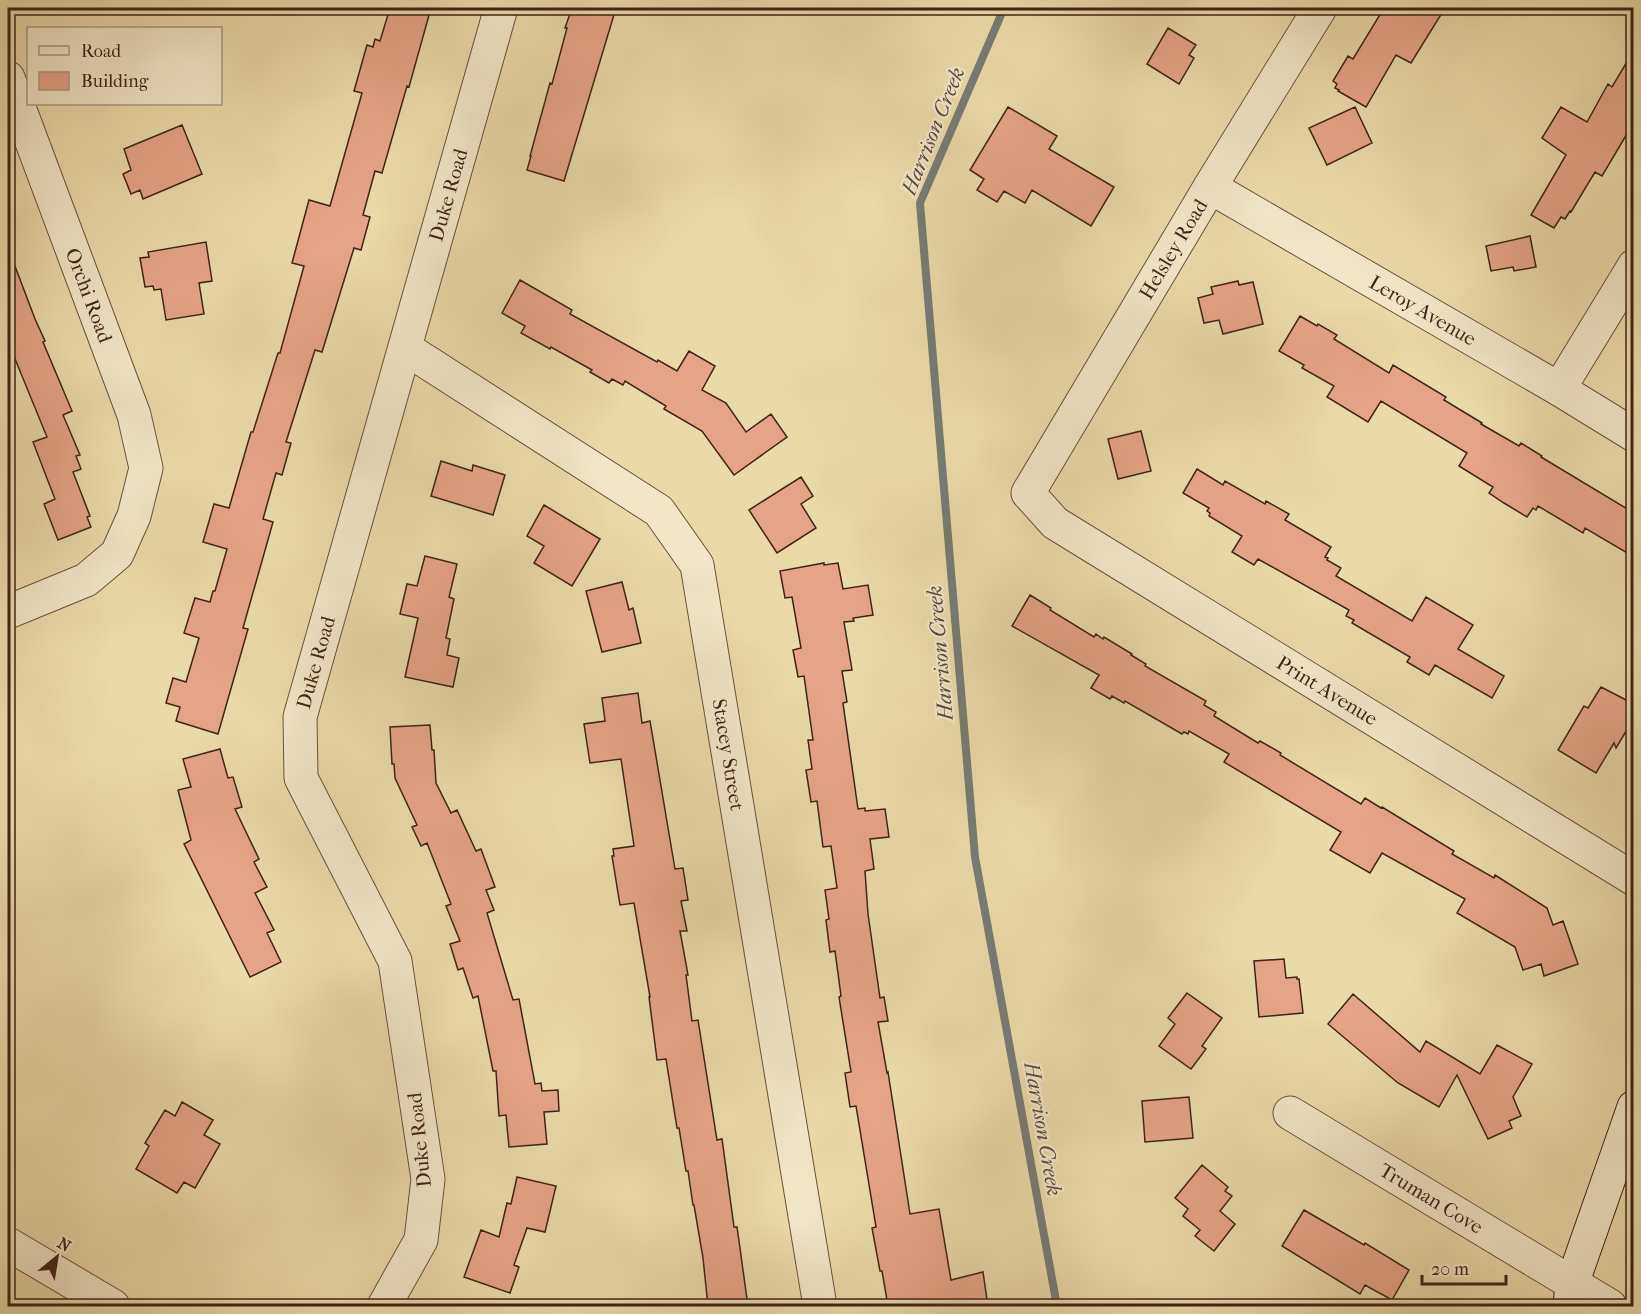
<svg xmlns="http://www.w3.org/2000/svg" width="1641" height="1314" font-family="'IM FELL French Canon',serif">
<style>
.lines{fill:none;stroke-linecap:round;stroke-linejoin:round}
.stream{stroke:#777c75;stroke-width:8}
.building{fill:#e6a486;stroke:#3f2318;stroke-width:1.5}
.minor-casing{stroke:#6a513c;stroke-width:35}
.secondary-casing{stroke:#3f2318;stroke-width:35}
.minor{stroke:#f1e7c6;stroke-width:33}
.secondary{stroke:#f1e7c6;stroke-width:33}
.labels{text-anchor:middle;stroke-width:4.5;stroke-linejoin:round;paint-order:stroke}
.street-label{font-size:20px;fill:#3f2318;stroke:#f1e7c6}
.water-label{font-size:21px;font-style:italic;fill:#56483f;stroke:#f1e7c6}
</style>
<rect width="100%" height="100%" fill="#eadaa8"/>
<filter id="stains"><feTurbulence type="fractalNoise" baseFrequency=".00333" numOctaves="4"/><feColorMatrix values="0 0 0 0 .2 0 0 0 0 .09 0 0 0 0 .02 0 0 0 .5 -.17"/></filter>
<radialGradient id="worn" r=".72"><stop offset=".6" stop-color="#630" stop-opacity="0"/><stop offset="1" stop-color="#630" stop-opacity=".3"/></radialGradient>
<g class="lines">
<path class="stream" d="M1004,8L920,203L975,857L1057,1306"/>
</g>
<path class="building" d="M390,8H431L409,87L407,86L382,173L375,171L363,215L370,217L361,250L354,248L322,352L315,350L286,442L291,443L282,475L276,473L263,519L273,522L243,628L248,629L218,734L176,721L180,707L166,703L173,678L186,682L199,638L184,633L195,598L210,602L213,591H215L227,549L203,542L214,504L229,508L251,432H253L278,353H280L304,266L292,263L309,200L330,206L362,93L354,91L367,45L373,47L375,39L380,41Z
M572,8H616L564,181L527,170L531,156H530L550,83L552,84L567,28H565Z
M1384,8H1445L1411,63L1396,55L1366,107L1338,91L1339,90L1335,88L1337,84L1333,81L1348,56L1353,59Z
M1168,28L1196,45L1189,55L1194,58L1179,84L1147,64Z
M1634,50V122L1602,176L1595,172L1571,212L1570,211L1565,219L1561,217L1554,228L1531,215L1566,155L1542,138L1561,107L1587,122L1608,84L1612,87Z
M1008,107L1057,136L1049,149L1114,187L1091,226L1032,190L1025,203L1004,191L997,202L977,190L984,179L970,170Z
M1355,107L1372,143L1327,165L1309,128Z
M182,125L202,174L143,199L140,190L131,194L123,174L131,170L124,149Z
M1530,236L1536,267L1514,271L1513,267L1491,271L1486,246Z
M206,242L212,281L199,283L204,314L166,320L161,289L154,290L153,286L145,287L140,258L149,257L148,252Z
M8,253H10L35,319L45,341L43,342L72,411L63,415L80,455L76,456L81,469L73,472L90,516L87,517L91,527L58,540L44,504L55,499L33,442L47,437L13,354L8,357Z
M520,280L572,310L570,314L657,362L658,360L677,371L689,351L715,366L702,390L726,403L746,432L771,414L787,437L734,475L702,431L664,409L666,406L625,381L623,385L612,379L609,383L590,372L592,370L551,347L550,349L521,333L525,326L502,313Z
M1238,281L1239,285L1253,282L1263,324L1223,334L1219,320L1204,323L1198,298L1213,294L1211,287Z
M1300,316L1317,326L1318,324L1337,335L1334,339L1389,373L1393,365L1446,397L1444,400L1482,423L1481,424L1519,446L1521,443L1542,456L1541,457L1634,513V557L1585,528L1583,533L1538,506L1536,510L1533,508L1527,517L1504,503L1489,493L1493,487L1459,466L1467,453L1381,401L1368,422L1327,397L1334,386L1302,368L1304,365L1279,351Z
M1141,431L1151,471L1118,479L1108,439Z
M441,461L472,471L473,465L505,475L493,515L431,496Z
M1197,469L1223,485L1225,481L1265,504L1266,501L1289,514L1285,520L1331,547L1325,557L1328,558L1327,560L1341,568L1336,576L1412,621L1426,597L1473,625L1458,649L1504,676L1492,698L1435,665L1429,675L1407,662L1410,657L1352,623L1354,620L1346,616L1349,610L1258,559L1254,565L1232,552L1242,536L1209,516L1210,513L1207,511L1209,508L1183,493Z
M801,477L813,496L801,504L816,528L777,553L749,510Z
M544,505L600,539L572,586L534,563L544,546L527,536Z
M425,556L457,564L449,597L454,599L446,638L450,639L447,655L459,658L453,687L405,677L418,618L400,614L407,584L417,586Z
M824,563V565L838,563L843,589L868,585L873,615L853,618L854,621L844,622L852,670L842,671L847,702L843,703L858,809L865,808V811L885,809L889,837L870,839L874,869L865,871L868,914L880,998L884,997L888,1021L878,1022L887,1073L888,1072L910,1214L939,1209L951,1280L983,1272L987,1300L956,1301L924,1306H888L882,1271H880L872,1228L876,1227L856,1106L850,1107L845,1073L851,1072L839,997L841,996L835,951L830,952L826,920L829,919L825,890L837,888L831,846L823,847L817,801L811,802L806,770L812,769L808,740H813L804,676L798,677L793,650L801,648L792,597L785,598L780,571Z
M622,582L629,610L633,608L641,643L602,652L586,591Z
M1030,595L1051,608L1050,610L1094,637L1096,634L1103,639L1104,637L1132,654L1131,655L1146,664L1145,666L1206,701L1204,705L1216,712L1214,716L1258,743L1260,741L1281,753L1280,755L1361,804L1365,798L1381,808L1382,807L1454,851L1452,854L1494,878L1495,875L1547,908L1553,925L1563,921L1578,964L1544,976L1541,964L1523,970L1515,947L1457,913L1465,899L1382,853L1370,873L1330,850L1341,832L1224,762L1229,754L1189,731L1188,734L1184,732L1182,734L1125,701L1124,703L1112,696L1110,699L1091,688L1099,675L1012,626Z
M1601,687L1634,704V718L1616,748L1614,743L1596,773L1558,750L1584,706L1588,708Z
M638,693L642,723L650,721L675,869L683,868L688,900L681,901L687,931H680L688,975H686L692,1021L698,1020L717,1140L722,1139L734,1227H737L748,1306H708L703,1258L694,1205H693L688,1171H686L679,1128H677L666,1059L657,1060L649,997H650L634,903L620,905L612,856H614L613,849L634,846L621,759L590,763L584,724L605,721L602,698Z
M430,725L432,750H434L436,783L451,813L457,810L476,851L481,849L495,887L486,890L494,910L487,913L513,1000L519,999L535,1084L541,1083L542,1091L558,1090L559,1111L544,1112L547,1144L509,1147L506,1115L499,1116L496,1071H493L478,996L473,998L463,968L458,970L450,944L460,941L446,906L451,904L427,843L421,846L412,827L417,825L395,778L394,764H392L390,727Z
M220,749L228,778L233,777L242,807L235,809L259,859L254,862L267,887L255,893L274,930L267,933L281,962L250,977L184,844L191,840L178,790L191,787L183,759Z
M1284,959L1286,978L1297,977V979H1299L1303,1013L1259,1017L1254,961Z
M1187,993L1222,1018L1202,1046L1206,1049L1191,1069L1159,1046L1175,1024L1168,1018Z
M1353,994L1420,1052L1426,1041L1480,1074L1497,1045L1532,1064L1513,1097L1521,1116L1509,1121L1512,1128L1488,1139L1457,1075L1439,1107L1398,1083L1328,1024Z
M1189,1097L1193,1138L1145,1142L1142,1101Z
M182,1102L213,1120L204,1135L220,1144L195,1188L184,1182L177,1193L136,1169L149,1146L145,1143L165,1110L175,1116Z
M1202,1165L1228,1187L1225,1191L1232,1196L1220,1211L1235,1224L1214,1251L1195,1236L1200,1230L1183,1216L1188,1209L1175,1198Z
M517,1177L556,1186L545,1232L527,1228L514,1265L519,1267L510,1293L464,1277L481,1230L499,1237L507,1203L511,1204Z
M1304,1210L1364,1245L1365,1243L1409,1270L1392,1300L1365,1285L1360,1294L1282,1246Z"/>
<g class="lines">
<defs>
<g id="minor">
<path id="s1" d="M1320,8L1210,187L1028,493L1055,523L1634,879"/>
<path id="s2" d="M8,78L134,415L146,468L134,516L117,554L86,580L8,612"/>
<path id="s3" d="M1210,187L1559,389L1634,435"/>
<path id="s4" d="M405,348L659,511L697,565L820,1306"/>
<path d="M1559,389L1634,266"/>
<path id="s5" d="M1290,1113L1610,1306"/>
<path d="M8,1244L113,1306"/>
<path id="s6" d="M384,1306L421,1240L428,1179L395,961L301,778L300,717L501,8"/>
</g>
<path id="secondary" d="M1570,1306L1572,1284L1634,1107"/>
</defs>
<use href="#minor" class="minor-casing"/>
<use href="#secondary" class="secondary-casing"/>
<use href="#minor" class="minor"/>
<use href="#secondary" class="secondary"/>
</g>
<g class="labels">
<g class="street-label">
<text dy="7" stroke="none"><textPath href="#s6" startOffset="1167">Duke Road</textPath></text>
<text transform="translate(1173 249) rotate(-59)" y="7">Helsley Road</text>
<text dy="7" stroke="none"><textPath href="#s2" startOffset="232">Orchi Road</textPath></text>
<text dy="7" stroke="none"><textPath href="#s3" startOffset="246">Leroy Avenue</textPath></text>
<text dy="7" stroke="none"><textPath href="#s6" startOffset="681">Duke Road</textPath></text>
<text dy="7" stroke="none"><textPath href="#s1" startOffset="926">Print Avenue</textPath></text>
<text dy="7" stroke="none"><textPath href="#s4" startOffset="560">Stacey Street</textPath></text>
<text transform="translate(419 1140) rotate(-96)" y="7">Duke Road</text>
<text dy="7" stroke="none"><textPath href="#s5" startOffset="165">Truman Cove</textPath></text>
</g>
<g class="water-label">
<text transform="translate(933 131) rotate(-68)" y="7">Harrison Creek</text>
<text transform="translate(940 653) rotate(-95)" y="7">Harrison Creek</text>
<text transform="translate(1043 1129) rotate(80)" y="7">Harrison Creek</text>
</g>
</g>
<rect width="1641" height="1314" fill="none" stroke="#eadaa8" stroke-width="30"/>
<rect x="9" y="9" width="1623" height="1296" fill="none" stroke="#3f2318" stroke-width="3"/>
<rect x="15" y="15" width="1611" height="1284" fill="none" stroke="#3f2318" stroke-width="1.5"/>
<rect x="27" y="27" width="195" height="78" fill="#f1e7c6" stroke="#aa9980" stroke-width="1.5"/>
<rect x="39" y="46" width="30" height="9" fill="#f1e7c6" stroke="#aa9980" stroke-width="1.5"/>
<text x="81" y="57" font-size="18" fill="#3f2318">Road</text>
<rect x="39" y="72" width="30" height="18" fill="#e6a486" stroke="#aa9980" stroke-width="1.5"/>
<text x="81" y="87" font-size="18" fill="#3f2318">Building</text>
<g transform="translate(57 1257) rotate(30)" stroke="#f1e7c6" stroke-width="4.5" paint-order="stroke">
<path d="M0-4.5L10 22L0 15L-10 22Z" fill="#3f2318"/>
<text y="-9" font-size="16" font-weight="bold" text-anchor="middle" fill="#3f2318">N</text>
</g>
<path d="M1422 1275v9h84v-9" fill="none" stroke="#3f2318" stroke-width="3"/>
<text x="1431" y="1275" font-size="18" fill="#3f2318" stroke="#f1e7c6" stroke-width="4.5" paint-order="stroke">20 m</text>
<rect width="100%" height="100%" filter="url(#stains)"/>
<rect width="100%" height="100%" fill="url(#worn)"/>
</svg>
